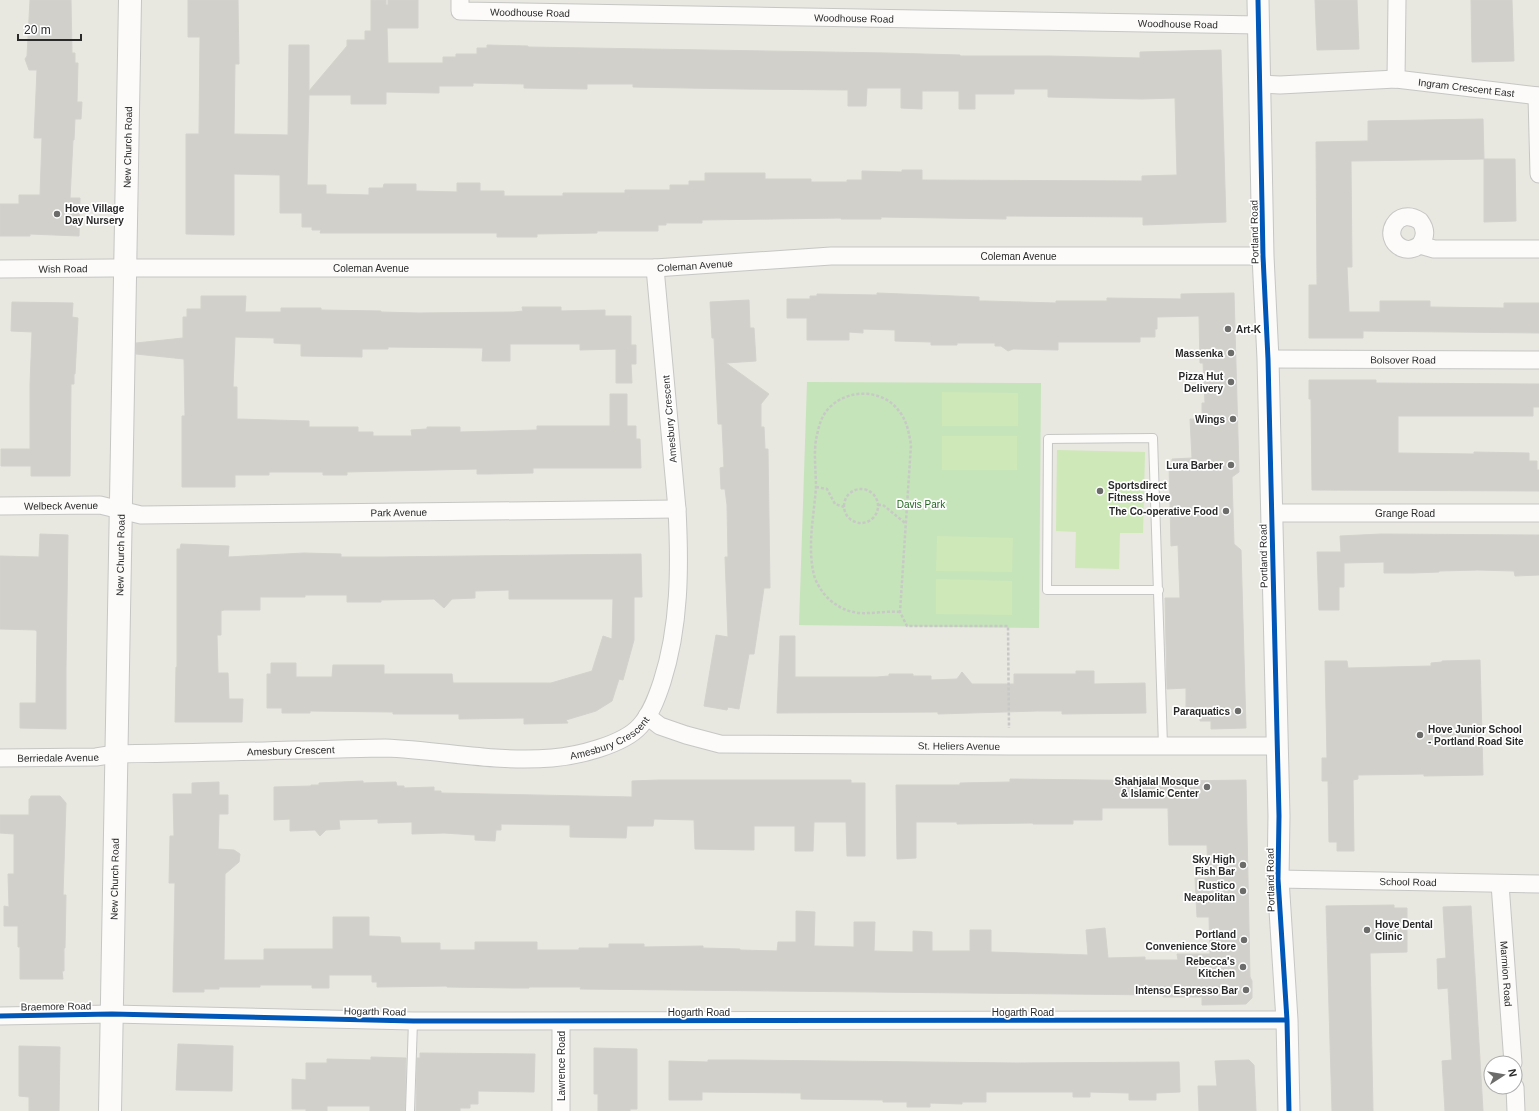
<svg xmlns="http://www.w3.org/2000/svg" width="1539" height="1111" font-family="Helvetica,sans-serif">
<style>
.green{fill:#c5e4ba}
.pitch{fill:#cee8b8}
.building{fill:#d1d0cb;stroke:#d3d2cc;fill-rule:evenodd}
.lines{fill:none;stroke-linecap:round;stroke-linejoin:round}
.service-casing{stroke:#c6c6c5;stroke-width:10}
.minor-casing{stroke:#c6c6c5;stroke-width:19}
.tertiary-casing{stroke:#c6c6c5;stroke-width:23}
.secondary-casing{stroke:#c6c6c5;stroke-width:24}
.path{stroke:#c8c8c7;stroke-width:2.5;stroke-dasharray:3 2;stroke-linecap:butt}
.service{stroke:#fcfbfa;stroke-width:8}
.minor{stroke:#fcfbfa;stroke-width:17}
.tertiary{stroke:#fcfbfa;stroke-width:21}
.secondary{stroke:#fcfbfa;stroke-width:22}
.cycleway-casing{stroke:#fff;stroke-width:8}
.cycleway{stroke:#0057b8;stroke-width:5}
.poi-dot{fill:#6c6c6a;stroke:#fff;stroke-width:1.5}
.labels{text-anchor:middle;stroke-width:3.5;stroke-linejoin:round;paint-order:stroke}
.street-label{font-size:10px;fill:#2a2a2a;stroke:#fff}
.poi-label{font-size:10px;font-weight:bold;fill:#2a2a2a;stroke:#fff;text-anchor:end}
.park-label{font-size:10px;fill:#20661c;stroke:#fff}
</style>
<rect width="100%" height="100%" fill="#e8e7e0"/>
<path class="green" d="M807,382L1041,383L1039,628L799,625Z"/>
<path class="pitch" d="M942,392L1018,393V426H942Z
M942,436H1017V470H942Z
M1057,450L1145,452L1143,533H1120L1119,569L1075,568L1076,532L1056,531Z
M937,536L1013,538L1012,572L936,571Z
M936,579L1012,581V615L936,614Z"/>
<path class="building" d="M30,0H71L72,53H75V63H78L77,102H82L81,119H75L74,140H73L70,198H80L79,236L30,234V236H0V204H19V195H40L42,138H34L37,70H29L25,59L27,56Z
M188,0H238L239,64H235L234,134L288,135L289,45H309V91L347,46V40H365V31H371V0H386V5H388V0H418V28H387L388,63H443V57H456V54H477V48H487V45L528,46V47L887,53L960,55V56H1049L1140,58V52L1221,50L1226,222L1143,225V217L1006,216V219L881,217V219H841V218L702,220V223H666V225H658V231H597V233L537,234V237H497V233H320L321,230H312V227H302V213H280V175L234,174V235L186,234V134H199L200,37H188ZM473,83L524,84V88L587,89V84H633V87L742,89L848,90V106H866L867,88H901V108L922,109V91H959V109H975V94H1014V89H1048V97L1142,99L1175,98L1177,175L1142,176V181L922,180V170H902V172L862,171V180H847V182H811V179H765V173H705V181H689V185H670V190H625V193H563V196H504V191H480V183H457V192L416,191V184H384L383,188H369V195L326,194V185H307L309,95H351V104H386V92L439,93V86H473Z
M1315,0H1357L1359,49L1317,50Z
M1471,0H1512L1514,61L1472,62Z
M1483,119L1484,159L1351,161L1352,267H1347L1349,312H1380V301H1430V307L1504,308V303H1539V333L1363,331V338H1309V285H1317L1316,142L1368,141V121Z
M1484,159H1515L1516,221L1484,222Z
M877,293L979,297V301H986L1056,303V301H1107V298L1181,299V294L1234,293L1239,472L1232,477L1234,544L1241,550L1246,728L1211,729V721H1200V707L1186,708V688L1167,689L1165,598H1180L1178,545L1171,546L1169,464H1172V459L1192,458L1190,419H1202V403H1205L1203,363H1200L1199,316L1157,317V329H1155V337H1140V342H1058V350L1013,349L1008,351L1001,346H995V343H957V345H931V342L895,341V330L863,329V333L849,332V340H807V318H787V299H810V296H817V294L877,295Z
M201,296H246L245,312H281V308H321V310L381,311V312L418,313L514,312L523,311L522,307H561V311L605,310V316H631V345H636V364H631L632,383H616V349L580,350V344H510V361H482L483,348L388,347V349H362V357L301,356V344L274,343V338L235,337L233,387H237V419L309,421V427H358V432H373V436H412L411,430L427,429V427H460V432L537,430V426H610V394H627V426H636V439H640L641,468H533V473L488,474H477V469L347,472V475H323V472H269V475H235V487H182V416H185L184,359L136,354V343L183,338V317H187V309H201Z
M749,300L750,328H754L756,361L726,363L769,394L761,404V427H764L765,449H768L770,588H764L754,654H749L739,709L728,707L727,710L704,706L716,635L728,637L725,557H728L727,505L725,489H721L720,468L724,467L722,424H718L714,338H712L710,302Z
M12,302L73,303L72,317L78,318L75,374H74V384H71V386L70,476H31V466H1V449H30V385L32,332L11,331Z
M1309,380H1376V383L1539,384V407H1533V416H1398V453L1474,454V452L1529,453V461H1537V470H1539V491L1312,490L1311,399H1309Z
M40,534L68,535L66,667V729L20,728V703H36L37,631H36V630L0,629V556L39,557Z
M1381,534L1539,535V575L1515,576L1514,571L1478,570L1439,571V572L1413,573H1384V562L1344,563V587H1339V610H1319L1317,552H1341L1340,536Z
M181,544L229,546L228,557L304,553L341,554V557H383L641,554L642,597H634V640L623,680L619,679L612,701L596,711L566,720L568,723L524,724V718L459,719V714H393V712L310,711V713H282V708H267V674H271V663H296V677H332L333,665H384V674H452L453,683H551L592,671L603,636L612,639L613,599H509V590L475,591V598L452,599L444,608L434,599L381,600V602H347V595H305V597H260V610H224L221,611V635H217L218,673H228L229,699H243L242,722H175L176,667H177V549H180Z
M780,636H795V677H877L889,676V674H913V676H931V680L957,679L962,672L972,684H1014V674H1076V671H1094V684L1145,683L1146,713L1062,714V711H1037L938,714V712L777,713Z
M1480,660L1483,775L1424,776V774L1358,775V779L1353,780L1354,851H1337V842H1329L1328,781H1322V758H1327L1325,661H1347L1348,668L1431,666V663L1442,662V661Z
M1010,779L1179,781L1246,780L1250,977L1252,981V998L1246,1004L1202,1005V997H1163V995L580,989L581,987H529V988H513L447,987V986L377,987V982H372V975H329V988H312V985H260V987H219V989H204V992H173L175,883H169L170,836H174L173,794H192V783L219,782V795H228V814H219L218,849L234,850L240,854L239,862L225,874L224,960H264V949H333V917H369V936L400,937L401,943H440V950H475V942H537V950H579V948H609V944H644V947L703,946V948L740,949V950L777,951L778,942H796V911L815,912L814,946L854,947V922H875L874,951L913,952V931L932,932V951H970V930H991V952L1088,955L1086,930L1105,928L1108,958L1145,957V960H1178L1177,954H1210L1209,917H1197L1195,878H1208L1207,845H1169L1168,808H1102V820H1073V824H1033V823L957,824V822H916V858L897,859L896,785H960V783L1010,782Z
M659,780H851V783H865V856H847L846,822H814L813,851H795V826H754V850L695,849L694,820L654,819L653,826H627L626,838L570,837V825L501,824V830H496L495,841L475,840V835L444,833L412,834V822L378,823V819L339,820L340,829L326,830L320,836L315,830L290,831V819L274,820V787L311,786V785H319V783L363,781V783L396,782L397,786H404V788L434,787V791H441V793L632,797V781Z
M31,796H60L66,803L63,895H66L65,948H64V971H62L63,979H20V947H18V926H4V906L9,907L8,874H14V834L0,833V815H29V799H30Z
M1394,905V908H1407V952L1370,953L1373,1111H1332L1326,906Z
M1471,906L1483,1111H1445L1442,1061L1452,1060L1448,988L1438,989L1437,959L1446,958L1443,907Z
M178,1044L233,1046L232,1091L176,1090Z
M19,1046L60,1047L59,1111H29V1097L19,1096Z
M594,1048L637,1049V1109H630V1111H598V1094H594Z
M420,1053L535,1054L534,1092L478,1091V1104H470V1108H460V1111H416L417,1058H420Z
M371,1057L406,1058L405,1111H370V1106H327V1111H306V1109H292V1079L306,1080V1063H327V1059L371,1060Z
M708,1060H741L1016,1063L1179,1062L1180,1092L1156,1093V1100H1129V1093L1090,1092V1097H1073V1092H986V1102H962V1104L930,1103V1107H907V1102H883V1100L801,1099V1093L702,1092V1100H669V1061L708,1062Z
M1249,1060L1254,1065L1256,1111H1199L1198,1086H1217L1215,1061Z"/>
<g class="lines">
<defs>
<path id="service" d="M1159,590H1047L1048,439L1153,438L1163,746
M410,1111L413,1021"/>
<g id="minor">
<path id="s1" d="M460,0V11L1259,25"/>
<path d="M1396,79L1397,0"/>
<path id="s2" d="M1260,84L1280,85L1396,79L1539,96"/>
<path d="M1537,96L1539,174"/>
<path d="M1420,245C1426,237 1426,229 1420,221C1397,205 1380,238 1402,248C1409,251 1414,249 1420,245L1434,249H1539"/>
<path id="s3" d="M0,269L111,268H655L831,256H1263"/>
<path id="s4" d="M1268,359L1539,360"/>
<path id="s5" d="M0,506L100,505L141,515L677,509"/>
<path id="s6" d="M1271,513H1539"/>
<path id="s7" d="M647,716L660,726L686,735L720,744L1009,746H1277"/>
<path id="s8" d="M0,758L96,757L115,754C175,753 235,752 294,750C324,750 355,748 385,748C441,750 496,763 552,758C577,756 623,745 640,726C651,714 657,697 662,682C680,626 680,567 677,509L655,268"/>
<path id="s9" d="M1278,879L1539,884"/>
<path id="s10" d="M1500,884L1513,1063"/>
<path d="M0,1016L112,1014L413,1021L1287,1020"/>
<path d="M1515,1087L1516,1111"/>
<path d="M561,1111V1022"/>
</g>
<path id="tertiary" d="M1258,0L1263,256L1268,359L1279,816L1278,879L1287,1020L1289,1111"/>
<g id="secondary">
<path id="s11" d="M110,1111L130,0"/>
</g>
</defs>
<use href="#service" class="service-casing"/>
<use href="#minor" class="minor-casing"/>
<use href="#tertiary" class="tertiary-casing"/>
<use href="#secondary" class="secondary-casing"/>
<path class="path" d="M816,487L827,489L835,504L844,507
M844 506a17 17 0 1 1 34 0a17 17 0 1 1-34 0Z
M878,505H883L888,509L905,523
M900,612C872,610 855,621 830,600C823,594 816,583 814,575C807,546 814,516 816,487C816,471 813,450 817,435C819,425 822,415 829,408C848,388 883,389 899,411C907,421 909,433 911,445L900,612L907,626H1008L1009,728"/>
<use href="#service" class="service"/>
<use href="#minor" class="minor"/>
<use href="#tertiary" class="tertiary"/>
<use href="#secondary" class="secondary"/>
<defs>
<path id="cycleway" d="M1258,0L1263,256L1268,359L1279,816L1278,879L1287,1020L1289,1111
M0,1016L112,1014L413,1021L1287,1020"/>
</defs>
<use href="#cycleway" class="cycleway-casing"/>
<use href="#cycleway" class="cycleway"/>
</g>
<g class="poi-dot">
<circle cx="57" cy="214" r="4"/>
<circle cx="1228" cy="329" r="4"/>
<circle cx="1231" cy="353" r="4"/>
<circle cx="1231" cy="382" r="4"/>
<circle cx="1233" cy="419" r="4"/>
<circle cx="1231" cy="465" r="4"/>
<circle cx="1100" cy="491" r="4"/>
<circle cx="1226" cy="511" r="4"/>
<circle cx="1238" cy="711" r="4"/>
<circle cx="1420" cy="735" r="4"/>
<circle cx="1207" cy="787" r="4"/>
<circle cx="1243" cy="865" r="4"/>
<circle cx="1243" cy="891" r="4"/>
<circle cx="1367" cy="930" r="4"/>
<circle cx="1244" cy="940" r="4"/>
<circle cx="1243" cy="967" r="4"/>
<circle cx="1246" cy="990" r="4"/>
</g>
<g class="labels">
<g class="street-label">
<text dy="4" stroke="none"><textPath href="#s1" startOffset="81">Woodhouse Road</textPath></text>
<text dy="4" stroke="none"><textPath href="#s1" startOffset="405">Woodhouse Road</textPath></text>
<text dy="4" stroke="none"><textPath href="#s1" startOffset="729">Woodhouse Road</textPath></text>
<text dy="4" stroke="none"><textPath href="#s2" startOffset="207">Ingram Crescent East</textPath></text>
<text dy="4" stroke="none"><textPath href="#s11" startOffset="964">New Church Road</textPath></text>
<text transform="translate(1254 232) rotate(-91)" y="4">Portland Road</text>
<text dy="4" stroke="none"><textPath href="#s3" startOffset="1019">Coleman Avenue</textPath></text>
<text dy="4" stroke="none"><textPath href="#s3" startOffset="695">Coleman Avenue</textPath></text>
<text dy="4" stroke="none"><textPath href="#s3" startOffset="63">Wish Road</textPath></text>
<text dy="4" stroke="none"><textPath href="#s3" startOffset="371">Coleman Avenue</textPath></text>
<text dy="4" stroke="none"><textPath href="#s4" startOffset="135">Bolsover Road</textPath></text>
<text transform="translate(669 419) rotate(-95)" y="4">Amesbury Crescent</text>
<text dy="4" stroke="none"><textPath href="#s5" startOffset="61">Welbeck Avenue</textPath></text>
<text dy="4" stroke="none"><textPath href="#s5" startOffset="400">Park Avenue</textPath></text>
<text dy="4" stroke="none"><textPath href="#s6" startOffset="134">Grange Road</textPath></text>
<text dy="4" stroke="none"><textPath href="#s11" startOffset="556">New Church Road</textPath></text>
<text transform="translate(1263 556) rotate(-91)" y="4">Portland Road</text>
<text dy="4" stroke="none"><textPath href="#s8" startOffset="615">Amesbury Crescent</textPath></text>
<text dy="4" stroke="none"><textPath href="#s7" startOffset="318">St. Heliers Avenue</textPath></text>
<text dy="4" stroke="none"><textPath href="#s8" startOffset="291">Amesbury Crescent</textPath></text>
<text dy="4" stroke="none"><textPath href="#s8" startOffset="58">Berriedale Avenue</textPath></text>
<text dy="4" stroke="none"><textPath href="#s11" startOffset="232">New Church Road</textPath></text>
<text transform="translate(1270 880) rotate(-91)" y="4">Portland Road</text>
<text dy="4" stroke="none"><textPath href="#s9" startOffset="130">School Road</textPath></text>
<text dy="4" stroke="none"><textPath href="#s10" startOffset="90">Marmion Road</textPath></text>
<text transform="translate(56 1006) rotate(-1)" y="4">Braemore Road</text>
<text transform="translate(375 1011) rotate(1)" y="4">Hogarth Road</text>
<text x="699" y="1016">Hogarth Road</text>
<text x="1023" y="1016">Hogarth Road</text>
<text transform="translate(561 1066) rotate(-90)" y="4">Lawrence Road</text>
</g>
<g class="poi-label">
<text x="65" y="212" text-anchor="start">Hove Village<tspan x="65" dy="12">Day Nursery</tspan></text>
<text x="1236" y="333" text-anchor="start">Art-K</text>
<text x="1223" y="357">Massenka</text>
<text x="1223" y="380">Pizza Hut<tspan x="1223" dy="12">Delivery</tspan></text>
<text x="1225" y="423">Wings</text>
<text x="1223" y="469">Lura Barber</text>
<text x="1108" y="489" text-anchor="start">Sportsdirect<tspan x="1108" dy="12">Fitness Hove</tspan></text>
<text x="1218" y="515">The Co-operative Food</text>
<text x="1230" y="715">Paraquatics</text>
<text x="1428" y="733" text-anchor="start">Hove Junior School<tspan x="1428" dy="12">- Portland Road Site</tspan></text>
<text x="1199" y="785">Shahjalal Mosque<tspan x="1199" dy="12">&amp; Islamic Center</tspan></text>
<text x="1235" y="863">Sky High<tspan x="1235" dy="12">Fish Bar</tspan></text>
<text x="1235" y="889">Rustico<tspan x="1235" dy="12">Neapolitan</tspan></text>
<text x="1375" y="928" text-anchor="start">Hove Dental<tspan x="1375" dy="12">Clinic</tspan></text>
<text x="1236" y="938">Portland<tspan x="1236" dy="12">Convenience Store</tspan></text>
<text x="1235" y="965">Rebecca's<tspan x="1235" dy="12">Kitchen</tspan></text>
<text x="1238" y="994">Intenso Espresso Bar</text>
</g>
<g class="park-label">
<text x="921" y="508">Davis Park</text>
</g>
</g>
<g transform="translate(1503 1075) rotate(78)"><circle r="19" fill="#ffffff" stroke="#aaaaaa"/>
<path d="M0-3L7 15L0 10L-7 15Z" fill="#6c6c6a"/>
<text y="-6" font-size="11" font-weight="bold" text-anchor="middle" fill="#2a2a2a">N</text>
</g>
<path d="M18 34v6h63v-6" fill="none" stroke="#2a2a2a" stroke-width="2"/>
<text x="24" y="34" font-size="12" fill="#2a2a2a" stroke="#ffffff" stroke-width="3" paint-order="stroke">20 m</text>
</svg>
